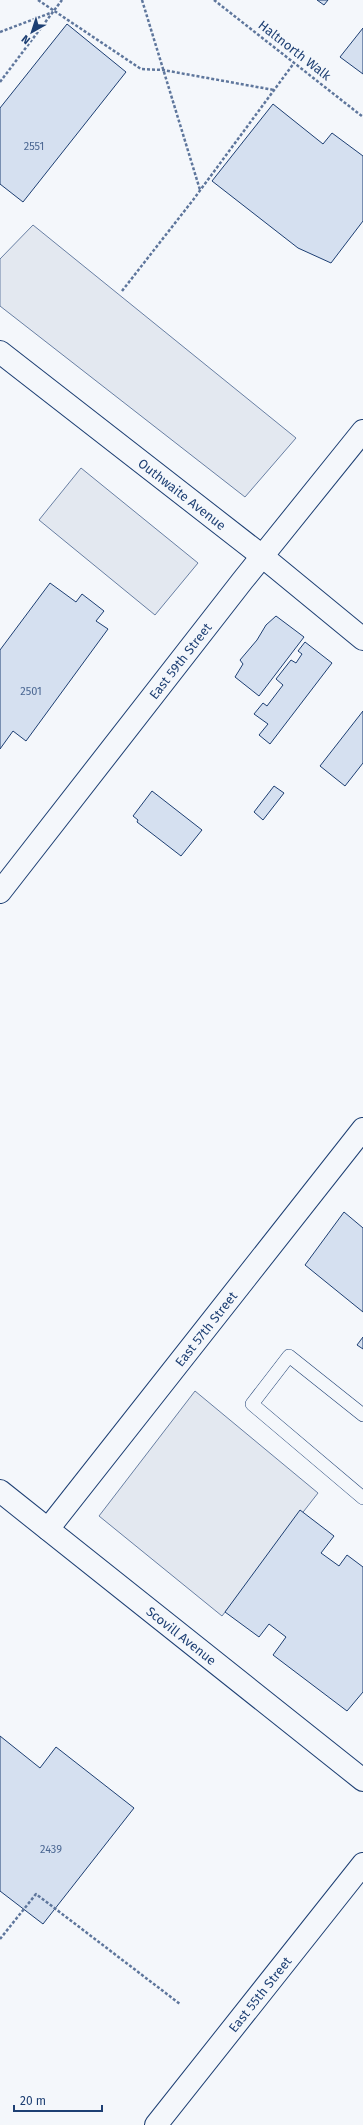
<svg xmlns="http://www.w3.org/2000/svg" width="363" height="2125" font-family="'Fira Sans',sans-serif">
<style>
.parking{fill:#e3e8f0;stroke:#687fa3}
.building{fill:#d5e0f0;stroke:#1d3f73}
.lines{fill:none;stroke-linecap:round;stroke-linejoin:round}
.lane-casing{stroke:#1d3f73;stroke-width:14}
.street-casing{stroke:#1d3f73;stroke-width:24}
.primary-casing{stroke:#1d3f73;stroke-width:24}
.path{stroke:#5e769c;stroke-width:2.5;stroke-dasharray:3 2;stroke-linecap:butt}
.lane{stroke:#f4f7fb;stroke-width:13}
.street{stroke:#f4f7fb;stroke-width:22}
.primary{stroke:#f4f7fb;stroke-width:22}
.labels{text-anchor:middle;stroke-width:3;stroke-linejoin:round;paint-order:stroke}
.number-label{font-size:11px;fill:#4b6792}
.street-label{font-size:13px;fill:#1d3f73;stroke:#f4f7fb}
</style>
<rect width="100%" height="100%" fill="#f4f7fb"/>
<path class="parking" d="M33,225L296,438L245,497L0,306V259Z
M81,468L198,563L155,615L39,520Z
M195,1391L318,1493L222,1616L99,1516Z"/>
<path class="building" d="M317,0H328L324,5Z
M67,24L126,72L23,202L0,184V108Z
M363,28V74L340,57Z
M273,104L323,144L332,133L363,156V221L331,263L298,248L212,181Z
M50,583L76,602L82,594L104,611L96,621L108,629L26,741L13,731L0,749V650Z
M276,616L304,637L259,696L235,677L243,664L240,660L257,640L266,625Z
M305,642L332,663L270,744L259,735L268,724L254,714L263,703L267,706L283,685L276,679L291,660L296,663L302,654L298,651Z
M363,711V763L345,786L320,766Z
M274,786L284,793L263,820L254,812Z
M152,791L202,830L181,856L137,822L138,820L133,816Z
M344,1212L363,1228V1312L305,1265Z
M363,1337V1349L357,1345Z
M300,1510L334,1536L321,1553L339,1566L347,1555L363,1567V1692L347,1711L273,1655L286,1637L269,1624L259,1637L225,1612Z
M0,1736L40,1768L56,1747L134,1808L43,1924L0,1891Z"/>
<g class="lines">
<defs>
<path id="lane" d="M363,1415L289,1356L252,1404L363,1498"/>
<g id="street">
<path id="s1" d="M0,352L262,556L363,639"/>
<path id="s2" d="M0,892L243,580L363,431"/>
<path id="s3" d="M0,1491L363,1780"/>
<path id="s4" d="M48,1529L363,1129"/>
</g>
<g id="primary">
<path id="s5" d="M156,2125L363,1864"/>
</g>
</defs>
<use href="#lane" class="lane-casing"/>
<use href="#street" class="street-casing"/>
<use href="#primary" class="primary-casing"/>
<path class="path" d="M38,0L141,69L163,70L274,90
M142,0L200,190
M214,0L363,117
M0,32L53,12
M0,82L62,0
M122,291L193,200L294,63
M0,1939L36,1894L180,2004"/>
<use href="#lane" class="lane"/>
<use href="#street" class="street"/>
<use href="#primary" class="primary"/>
</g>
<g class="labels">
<g class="number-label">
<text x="34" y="150">2551</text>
<text x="31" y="695">2501</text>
<text x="51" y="1853">2439</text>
</g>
<g class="street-label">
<text transform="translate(295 50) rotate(38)" y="5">Haltnorth Walk</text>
<text dy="5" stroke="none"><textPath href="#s1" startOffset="231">Outhwaite Avenue</textPath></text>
<text dy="5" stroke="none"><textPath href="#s2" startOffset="293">East 59th Street</textPath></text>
<text dy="5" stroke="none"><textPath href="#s4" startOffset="255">East 57th Street</textPath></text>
<text dy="5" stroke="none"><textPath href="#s3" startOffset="232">Scovill Avenue</textPath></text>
<text dy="5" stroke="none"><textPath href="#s5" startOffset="167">East 55th Street</textPath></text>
</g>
</g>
<g transform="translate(32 32) rotate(219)" stroke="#f4f7fb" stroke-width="3" paint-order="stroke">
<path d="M0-3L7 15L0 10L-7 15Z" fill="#1d3f73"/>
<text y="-6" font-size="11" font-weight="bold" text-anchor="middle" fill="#1d3f73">N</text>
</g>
<path d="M14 2105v6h88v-6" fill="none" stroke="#1d3f73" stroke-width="2"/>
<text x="20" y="2105" font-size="12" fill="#1d3f73" stroke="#f4f7fb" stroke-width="3" paint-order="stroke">20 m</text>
</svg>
